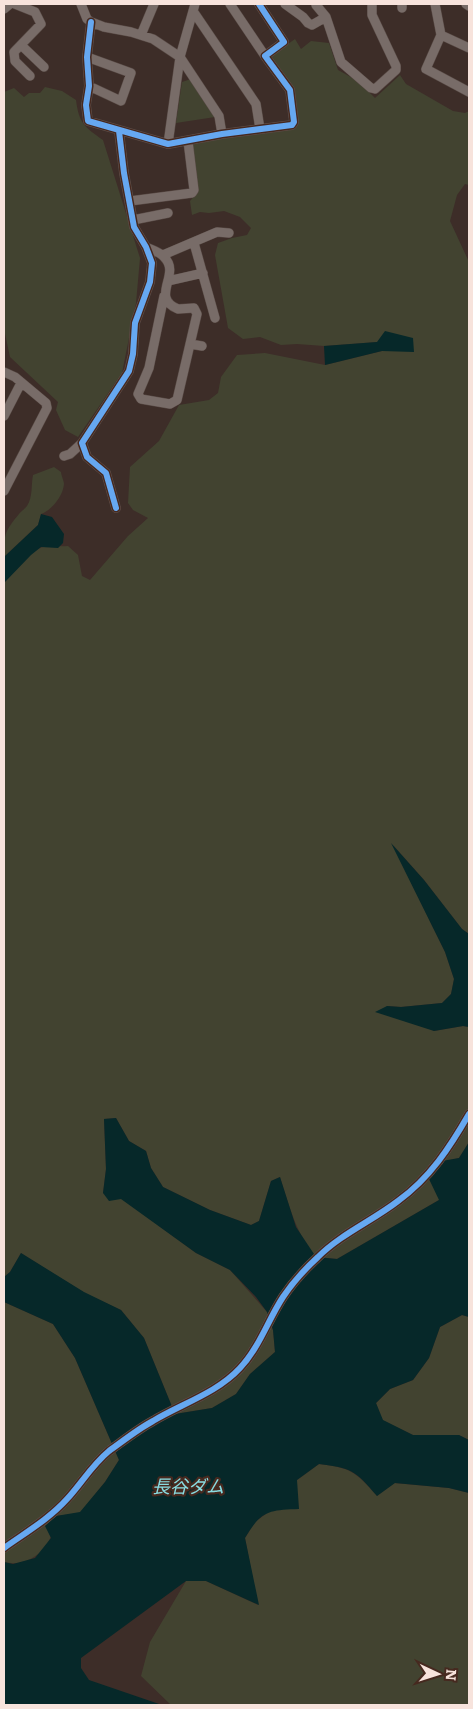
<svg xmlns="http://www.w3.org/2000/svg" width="473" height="1709" font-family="Literata,'Noto Sans JP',serif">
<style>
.green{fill:#424330}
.water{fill:#062829}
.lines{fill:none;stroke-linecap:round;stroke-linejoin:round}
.minor-casing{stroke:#594b46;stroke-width:10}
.minor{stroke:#786c68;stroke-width:9}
.cycleway-casing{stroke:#46291f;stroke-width:9}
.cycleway{stroke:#66a8f1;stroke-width:6}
.labels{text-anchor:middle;stroke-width:4.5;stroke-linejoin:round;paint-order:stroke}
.water-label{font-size:18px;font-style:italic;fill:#88dce1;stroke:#46291f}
</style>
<rect width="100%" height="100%" fill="#3d2d28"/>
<path class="green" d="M295,39L301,49L311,41L329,43L338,70L358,81L375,98L400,75L406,84L453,111L465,113L469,111V185L465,184L457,195L450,221L469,262V934L462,929L424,880L393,845L445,952L454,979L451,994L442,1003L401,1007L387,1006L434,1031L463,1026L469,1027V1142L459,1158L442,1162L439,1200L337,1259L316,1257C296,1234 289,1205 280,1177L271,1181L259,1221L251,1225L210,1210L163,1187L151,1168L146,1151L129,1141L116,1118L104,1119L106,1169L103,1193L121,1198L196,1253L230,1270L267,1312L273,1330L275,1352L250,1374L236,1394L212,1408L175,1414L144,1338L121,1310L84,1293L21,1253L10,1272L4,1277V583C13,573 31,550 43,547C51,545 59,547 68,546L78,555L82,576L90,580L128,536L148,518L133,510L128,503L130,467L159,441L179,405L209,400L218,393L221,377L237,355L265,353L325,365L382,351H414L377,342L324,346L297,344L281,345L260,337L243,339L228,328L215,255L218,243L232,238L247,235L251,228L240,217L224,211L209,213L200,212L192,215L190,201L197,193L192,143L231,137L295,129L296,122L291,85L271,56Z
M191,79L215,117L176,123L182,82Z
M45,87L62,91L76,100C79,124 85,127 103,140L140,258L136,303L122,373L78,437L65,430L56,410L58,402L10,357L4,329V92L14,88L24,97L29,93H40Z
M54,467L61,472C61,475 64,481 64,484C63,496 52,510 41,514L38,525L4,557C4,535 4,532 19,514C21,511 25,509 27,506C33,497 31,485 33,475Z
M4,1302L53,1324L75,1358L119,1460L105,1482L80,1513L56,1516C54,1522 53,1529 51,1536C44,1555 24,1567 4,1562Z
M462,1315L469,1317V1440L459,1435H413L382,1420L376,1403L390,1389L413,1380L429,1358L440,1327Z
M319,1464C351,1468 355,1471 377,1496L394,1483L449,1488L469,1493V1705H171L141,1676L150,1642L186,1581H206L258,1605L245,1538L255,1522L271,1510L297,1480Z"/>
<path class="water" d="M385,331L413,338L414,352L382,351L325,365L324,346L377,342Z
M41,514L52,517L64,534L63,543L58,548L41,547L31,555L4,583V557L38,525Z
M391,843L424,880L462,929L469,934V1027L463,1026L434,1031L375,1012L387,1006L401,1007L442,1003L451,994L454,979L445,952Z
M116,1118L129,1141L146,1151L151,1168L163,1187L210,1210L251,1225L259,1221L271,1181L280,1177L296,1227L316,1257L337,1259L439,1200L429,1179L442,1161L459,1158L469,1142V1317L462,1315L440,1327L429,1358L413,1380L390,1389L376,1403L383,1420L413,1435H459L469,1440V1493L449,1488L395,1483L377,1496C355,1470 351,1468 319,1464L297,1480L299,1509C268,1510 261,1511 245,1538L259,1605L206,1581H186L81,1658V1668L89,1680L162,1705H4V1562L13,1564L35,1558L51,1538L45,1526L56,1516L80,1512L105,1482L119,1460L75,1358L53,1324L4,1302V1277L10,1272L21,1253L84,1292L121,1310L144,1338L175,1414L212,1408L236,1394L250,1374L275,1352L273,1330L267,1312L256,1297L230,1270L196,1253L121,1199L109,1201L103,1193L106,1169L104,1119Z"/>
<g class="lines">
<defs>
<path id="minor" d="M15,4L35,12L41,24L14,52L15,61L30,76
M81,4L87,19L91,22L104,27L131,32L153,39L180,57L219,116L222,134
M230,4L265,56
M285,4L303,17L308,23L312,25L326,17
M318,4L316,5L326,17L341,62L371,88L375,89L396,70V66L372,15V4
M402,4V8
M435,4L441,35L426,69L469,92
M466,4L469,6
M4,9L10,4
M193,11L256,104L260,129
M91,22L87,57L89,86L86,105L88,121L168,144L222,134L292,125L294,122L290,90L265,56L284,42L259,4
M141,35L154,4
M441,35L469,48
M21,45L44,67
M87,57L131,73L121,101L89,86
M168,144L180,57L195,4
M130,201L192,193L194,190L188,141
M133,220L168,213
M194,243L215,318
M146,247C152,250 160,252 164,257C182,274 149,297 178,309L194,308L197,314L177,400L170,404L141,399L138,394L149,368L164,296
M163,255L217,232L229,233
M168,281L203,273
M190,344L202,346
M4,372L15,377L46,403L47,408L4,491
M4,416L21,383
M64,456L70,454L82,443
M116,508L106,473L87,457L82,443L129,371L133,354L135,323L150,282L152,263L146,247L134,227L124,173L119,131
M4,1548C25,1533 49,1519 67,1499C81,1484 92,1465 109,1451C123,1441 138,1429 153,1421C181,1404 217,1393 240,1368C259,1348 268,1320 283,1297C293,1282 305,1269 318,1257C341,1234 372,1221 398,1201C430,1178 450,1147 469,1114"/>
</defs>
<use href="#minor" class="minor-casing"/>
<use href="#minor" class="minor"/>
<defs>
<path id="cycleway" d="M91,22L87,57L89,86L86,105L88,121L168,144L222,134L292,125L294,122L290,90L265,56L284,42L259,4
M116,508L106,473L87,457L82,443L129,371L133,354L135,323L150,282L152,263L146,247L134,227L124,173L119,131
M4,1548C25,1533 49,1519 67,1499C81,1484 92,1465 109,1451C123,1441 138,1429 153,1421C181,1404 217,1393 240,1368C259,1348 268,1320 283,1297C293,1282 305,1269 318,1257C341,1234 372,1221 398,1201C430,1178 450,1147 469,1114"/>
</defs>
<use href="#cycleway" class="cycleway-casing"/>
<use href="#cycleway" class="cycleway"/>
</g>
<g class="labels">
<g class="water-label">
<text x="188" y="1493">長谷ダム</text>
</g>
</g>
<rect width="473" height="1709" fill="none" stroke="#f7e3dc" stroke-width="10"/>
<g transform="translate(438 1674) rotate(94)" stroke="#46291f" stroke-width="4" paint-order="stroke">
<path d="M0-4L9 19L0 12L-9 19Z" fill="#f7e3dc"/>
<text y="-8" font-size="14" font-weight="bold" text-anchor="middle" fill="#f7e3dc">N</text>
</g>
</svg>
